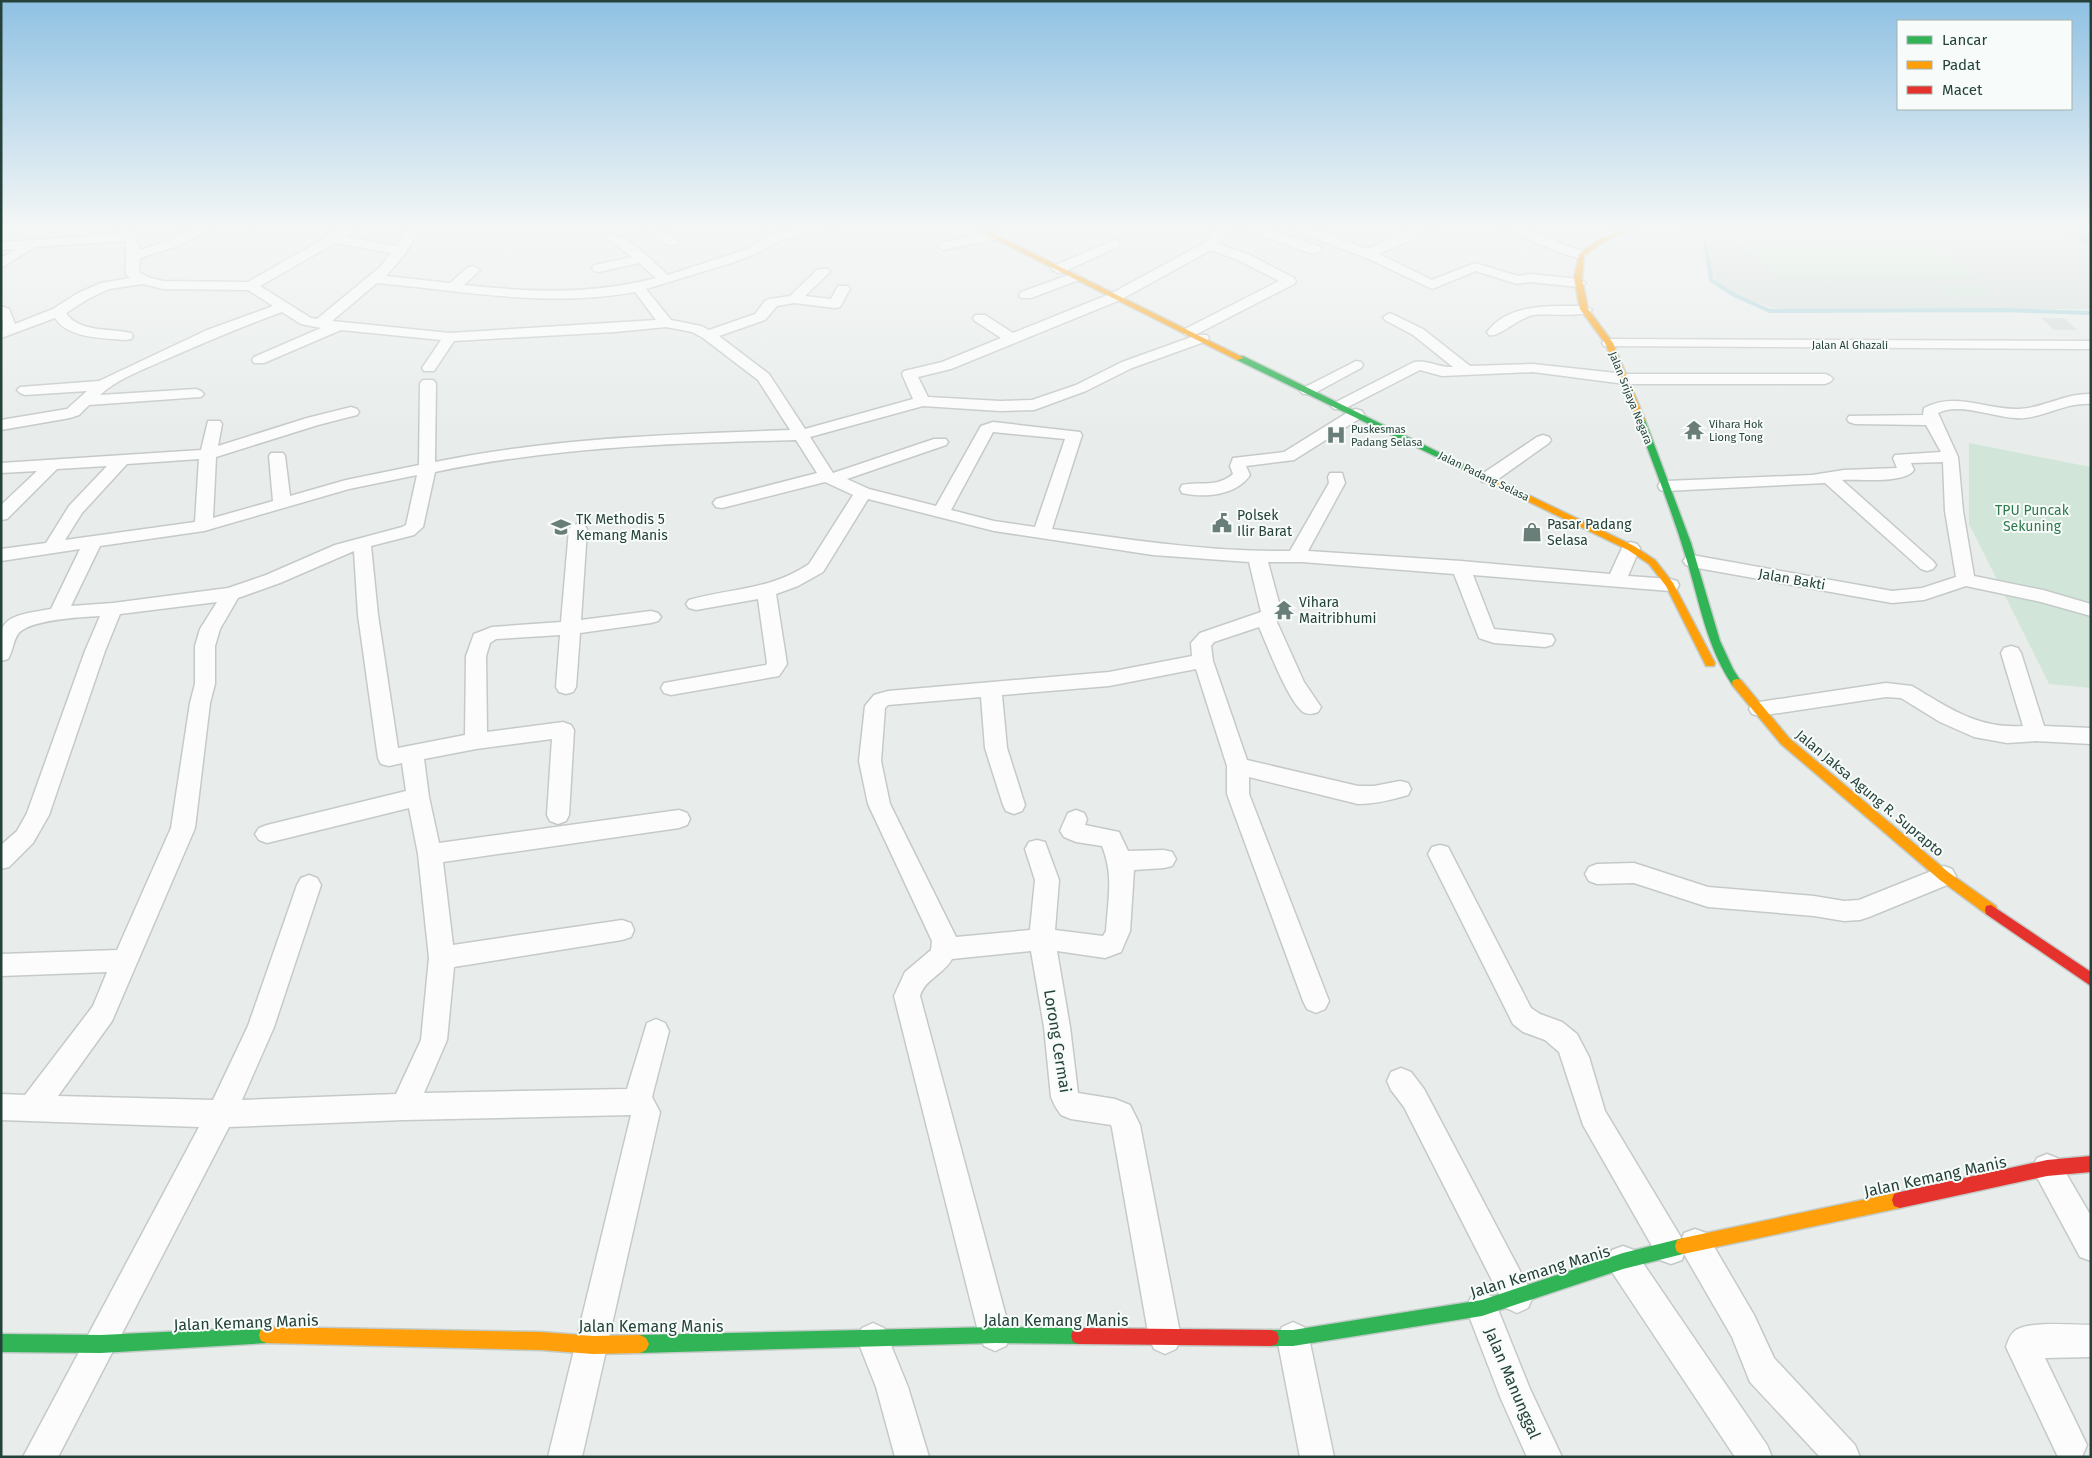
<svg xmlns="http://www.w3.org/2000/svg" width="2092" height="1458" font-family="'Fira Sans',sans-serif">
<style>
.built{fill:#d6dedb}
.green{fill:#d1e6d8}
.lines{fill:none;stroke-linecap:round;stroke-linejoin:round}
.stream{stroke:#a9d4db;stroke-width:4}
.street-casing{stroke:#c5cac8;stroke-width:3}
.fast-casing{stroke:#c3cbc8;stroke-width:3}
.slow-casing{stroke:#c3cbc8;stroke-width:3}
.jam-casing{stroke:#c3cbc8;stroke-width:3}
.street{fill:#fcfcfc;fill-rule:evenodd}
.fast{fill:#30b455;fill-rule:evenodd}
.slow{fill:#ff9f0a;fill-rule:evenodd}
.jam{fill:#e5322d;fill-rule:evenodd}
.wall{fill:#b2b6b5}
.labels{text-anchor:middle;stroke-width:4;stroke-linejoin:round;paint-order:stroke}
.far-street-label{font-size:11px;fill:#24423a;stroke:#f7fbf9}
.far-poi-label{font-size:11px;fill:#24423a;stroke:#f7fbf9;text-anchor:start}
.park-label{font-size:14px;fill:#2d7a4b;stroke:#f7fbf9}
.poi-label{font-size:14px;fill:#24423a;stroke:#f7fbf9;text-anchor:start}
.street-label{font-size:14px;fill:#24423a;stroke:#f7fbf9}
.near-street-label{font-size:16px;fill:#24423a;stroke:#f7fbf9}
</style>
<rect width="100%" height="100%" fill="#e8edeb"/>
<path class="built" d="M1687,226H2091V309H1776L1738,296L1720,284L1711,275L1709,232Z
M2041,318H2064L2078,330H2054Z"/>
<path class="green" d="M1757,226H1906L1978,277L1786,283L1722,227Z
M1976,284L1993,295L1951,297L1935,285Z
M1969,443L2091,467V688L2049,684L1969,524Z"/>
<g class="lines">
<path class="stream" d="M1679,226L1704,233L1711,280L1734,295L1770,311L2003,310L2091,313"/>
<defs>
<path id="street" d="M119,226H131L140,250L170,240L197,226H205L207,229L205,232L178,246L140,258L139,272L148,277L163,281L248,282L325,238L327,235L346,226H361L345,237L396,246C407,231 408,226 428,226L415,237L405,254L386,276L450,283L468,267L473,266L480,270L464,285C529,292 592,295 656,278L639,263L599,272L594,271L592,268L594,265L632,257L605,237L607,234C624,230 655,264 668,275L744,250L774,234L809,226H836L834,229L782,240L753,255L731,263L646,289L671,320L701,326L709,330L755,314L765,301L769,299L790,296L818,269H828L830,272L805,296L831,299L838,286H848L850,289L840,307L835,308L794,303L777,306L765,320L719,336L769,374L805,429L913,399L902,374L904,371L942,362L1001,338L975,321L973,318L975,315H985L1013,333L1110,294L1206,242L1220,226H1233L1218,244L1248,254L1294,278L1296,281L1294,284L1195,335H1185L1183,332L1185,329L1279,281L1238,260L1211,250L1120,300L951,369L918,377L928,397L1000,401L1032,400L1076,385L1122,362L1197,335H1207L1209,338L1207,341L1132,368L1086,391L1034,410L1000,411L923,406L810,437L833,473L934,439H946L948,442L946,445L847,479L869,489L936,506L981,426L993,422L1080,432L1082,435L1052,529C1131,540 1210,552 1290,551L1329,483L1328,477L1330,473H1342L1345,483L1308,551L1461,561L1610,574L1622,548L1625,544L1631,542L1637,544L1640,548L1628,576L1670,579L1677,581L1679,585L1677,589L1670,591L1473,575L1494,629L1552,635L1555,640L1552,645L1545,647L1494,643L1479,638L1454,574L1302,562H1268L1281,610L1276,620L1304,682L1321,707L1318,712C1313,714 1308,715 1303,712C1287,699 1268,647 1259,627L1214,642L1211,646L1213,661L1247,760L1358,786H1374L1400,781L1408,783L1411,789L1408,795C1391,800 1375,804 1358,804L1249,777V794L1329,1001L1325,1009L1316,1013L1307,1009L1303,1001L1227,794V766L1196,669L1109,686L1002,695L1007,748L1025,805L1022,811L1014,814L1006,811L1003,805L985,748L981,697L888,705L885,708L881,761L890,804L956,937L1030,930L1035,880L1025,849L1029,842L1037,840L1045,842L1059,880L1055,930L1103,936L1106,931C1108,900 1114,875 1102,846L1076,842L1064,837L1060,831L1068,813L1076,810L1084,813L1087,819L1085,825L1119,832L1128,851L1164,850L1172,852L1176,859L1172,866L1164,868L1134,870L1130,931L1121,952L1105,958L1057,951L1070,1027L1078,1093L1115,1099L1130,1105L1140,1125L1181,1338L1176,1349L1165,1354L1154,1349L1149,1338L1112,1128L1111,1125L1071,1119L1061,1115L1055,1106L1051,1097L1044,1027L1031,951L952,959C944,974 924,980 920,996L1011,1335L1006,1346L995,1351L984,1346L979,1335L894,996L905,972L931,950L932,941L868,804L859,761L865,706L874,695L888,691L1109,672L1192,656L1191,643L1200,633L1261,612L1249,562L1153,555L994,531L868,499L823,572L798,586L776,594L787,664L779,676L671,695L664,693L661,688L664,683L766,665L767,663L758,599L696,610L689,608L686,604L689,600C732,588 771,590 809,564L853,495L825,482L722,508L716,507L713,503L716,499L817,473L796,440C675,443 554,447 435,472L423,527L414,535L371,546L378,615L398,748L465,735L466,656L474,634L492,627L561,622L569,529L572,525L578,524L584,525L587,529L581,620L651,611L658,613L661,617L658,621L651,623L580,633L576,687L573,692L566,694L559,692L556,687L560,635L496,639L490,643L486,656L487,732L563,722L571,725L574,730L569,815L566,821L558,824L550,821L547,815L552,739L476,749L424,759L429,797L439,843L679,810L687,813L690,819L687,825L679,828L443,862L453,945L622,920L631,923L634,930L631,937L622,940L454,967L447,1040L424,1093L627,1089L647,1023L656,1019L665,1023L669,1031L652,1097L660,1112L582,1457H548L631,1115L404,1120L229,1127L58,1457H23L199,1127L1,1120V1094L25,1095L93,1006L107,972L1,976V954L117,950L171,828L190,703L195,684V646L200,629L217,602L120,614L105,651L49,815L33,843L9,867L1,869V845L17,831L27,813L85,651L100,616C83,617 29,619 18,634C13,641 13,651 8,659L1,661C1,652 0,638 2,629C7,613 37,612 51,609L80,549L1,561V549L46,543L69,506L107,466L57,469L7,519L1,520V505L37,471L1,473V463L201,450L208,421H220L222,424L218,446L307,418L351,407L357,409L359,412L357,415L318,425L216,457L213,518L273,501L269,456L271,453H283L285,456L290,496L346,480L419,465L420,383L423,380H433L436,383L435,462C552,438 671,434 790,430L758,380L703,338L692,332L666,327L615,332L454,341L434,371H424L422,368L441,340L341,330L264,363H254L252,360L254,357L321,328L301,324L282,312C241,327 201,344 160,362C140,371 116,380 100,395L196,389L201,391L204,394L201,397L89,405L79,415L70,418L1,430V420L67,409L87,391L25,395L20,393L17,390L20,387L99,381L207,330L273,306L248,290L163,289L143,284L109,289L88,299L66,313C79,333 111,328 131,333L133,336L131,339L126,340C104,338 68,339 55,318L1,338L3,328L1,306L9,309L15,324L53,309L78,293L101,283L130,278L126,274V241L35,247L1,268V258L17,249L1,250V242L122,234ZM335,243L391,253L380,267L317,319L311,318L260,286ZM377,283C464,291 548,308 635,292L656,320L450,333L332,321ZM993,432L1065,439L1035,527L994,521L951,510ZM199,459L195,522L65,540L82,513L127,464ZM417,475L406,525L402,527L335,545L266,575L228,588L113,603L71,606L100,546L204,531L349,489ZM354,551L358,615L378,758L381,764L389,766L402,763L406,791L267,825L259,828L255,834L259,840L267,843L409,808L418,854L429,958L421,1040L396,1094L242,1100L274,1027L321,885L317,878L309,875L301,878L297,885L248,1026L213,1100L58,1096L112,1021L195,828L210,703L215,684V646L220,629L238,598L280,583Z
M647,226H654L679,242L677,245H669L646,232L644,229Z
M1241,226H1259L1320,247L1321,250L1315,254L1310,253L1243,229Z
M1288,226H1305L1367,249L1420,226H1436L1434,229L1379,254L1432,280L1475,263L1518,276L1530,274L1579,279L1586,283L1579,287L1530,282L1517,284L1476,271L1432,289L1371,260L1290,229Z
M1502,226H1520L1567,246L1586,252L1587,255L1581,259L1558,252L1504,229Z
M994,232L998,233L1000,236L998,239L943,250L937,246L943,242Z
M1114,240L1118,241L1120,244L1118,247L1063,272L1058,273L1051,269L1053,266Z
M1074,273L1081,277L1079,280L1031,298H1021L1019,295L1021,292Z
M1561,306H1585L1592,310C1586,318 1546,313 1534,315C1517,318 1499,338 1489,335L1487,332C1504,309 1534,306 1561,306Z
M1390,313L1423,329L1470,366L1533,364L1625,374H1825L1830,376L1833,379L1830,382L1825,384H1625L1533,372L1442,376L1420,370L1344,409H1334L1331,406L1334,403L1414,362C1426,359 1440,368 1453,367L1413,335L1385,320L1383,317Z
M1609,339L2091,341V349L1604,346L1602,343L1604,340Z
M1356,361L1361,362L1363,365L1361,368L1313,394H1303L1300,391L1303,388Z
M2091,394V404C2064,402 2041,420 2015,418C1993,417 1958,402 1938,413L1958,457L1963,511L1974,576L2043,590L2091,604V616L2041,602L1966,586L1924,600L1892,603L1692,567L1686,565L1683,561L1686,557L1692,555L1892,591L1922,588L1956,577L1945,511L1943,462L1911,463L1914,470C1905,484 1858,479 1842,480L1933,561L1936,565L1933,569L1927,571L1921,569L1825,483L1666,491L1660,490L1658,486L1660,482L1666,481L1812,475L1844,470L1897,468L1893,458L1895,455L1941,452L1926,425L1855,424L1849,422L1847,419L1849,416L1923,415L1924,408C1956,391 1986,410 2019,409C2044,408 2065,393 2091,394Z
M1356,409L1362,411L1364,414L1362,417L1294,460L1246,466L1250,475C1236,496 1204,498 1182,493L1180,489L1182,485C1201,481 1217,488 1233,474L1230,466L1233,458L1284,452L1350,411Z
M1543,435L1549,437L1551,440L1549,443L1494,482H1482L1480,478L1482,474L1537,437Z
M2011,646L2018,648L2021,653L2044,726L2091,728V744L2036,741L2007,743L1974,737L1940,722L1901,698L1886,697L1759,716L1752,714L1749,709L1752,704L1759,702L1886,683L1912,686C1949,708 1978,729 2023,726L2001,653L2004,648Z
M1440,845L1448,847L1531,1008L1540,1014L1562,1022L1577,1034L1589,1057L1605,1111L1682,1239L1684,1233L1695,1229L1706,1233L1754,1315L1774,1358L1855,1445L1860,1457H1820L1750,1382L1732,1337L1684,1254L1682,1260L1671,1264L1660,1260L1583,1125L1559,1052L1545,1040L1523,1032L1513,1024L1428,854L1432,847Z
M1634,863L1708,887L1814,896L1844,901L1859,900L1944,866L1952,869L1956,876L1952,883L1869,917L1860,920L1844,921L1814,916L1708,907L1634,883L1597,884L1589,881L1585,874L1589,867L1597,864Z
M1401,1068L1411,1072L1424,1089L1528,1286L1533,1297L1528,1308L1517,1313L1506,1308L1404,1107L1391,1090L1387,1081L1391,1072Z
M2047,1154L2057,1158L2091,1216V1261L2080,1257L2032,1168L2037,1158Z
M1623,1246L1634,1250L1767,1445L1772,1457H1735L1612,1272L1608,1261L1612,1250Z
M1482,1292L1493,1297L1530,1389L1562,1457H1527L1501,1399L1466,1308L1471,1297Z
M1293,1322L1304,1327L1309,1338L1334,1457H1300L1277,1338L1282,1327Z
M873,1323L884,1328L908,1387L929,1457H895L876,1387L857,1339L862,1328Z
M2091,1325V1357L2045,1358L2087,1445L2082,1457H2058L2006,1347C2008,1341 2010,1334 2016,1330C2031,1321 2072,1325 2091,1325Z"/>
<path id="fast" d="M1237,356H1243L1489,477L1485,480L1482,479L1237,360Z
M1641,417L1645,420L1691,543L1720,641L1733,669L1742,683L1741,686H1733C1707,648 1700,604 1687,561C1673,513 1654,467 1637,420Z
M1683,1238L1689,1240L1691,1246L1689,1252L1683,1254L1623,1269L1482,1316L1293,1346H1271L1265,1344L1263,1338L1265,1332L1271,1330H1293L1482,1300L1623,1253Z
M267,1327L273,1329L275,1335L273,1341L267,1343L101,1353L1,1352V1334L101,1335Z
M995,1327L1079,1328L1085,1330L1087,1336L1085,1342L1079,1344L995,1343L640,1353L634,1350L631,1344L634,1338L640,1335Z"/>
<path id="slow" d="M993,226H1000L992,233L1244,358L1237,360L985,234V232Z
M1630,226H1638L1603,242L1584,256L1582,278L1588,309L1613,343L1645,420L1641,423L1637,420L1605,343L1580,309L1574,278L1579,254L1599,240Z
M1485,474L1634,546L1655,560L1673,583L1715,663L1714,666H1706L1666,586L1649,564L1628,550L1482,479L1481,477Z
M1737,679L1741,680L1789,738L1948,872L1996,906L1997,910L1996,914L1991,915L1986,914L1940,880L1781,744L1733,686L1732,683L1733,680Z
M1900,1192L1906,1194L1908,1200L1906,1206L1900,1208L1683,1254L1677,1252L1675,1246L1677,1240L1683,1238Z
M267,1327L541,1332L593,1336L640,1335L646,1338L649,1344L646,1350L640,1353L593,1354L541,1350L267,1343L261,1341L259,1335L261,1329Z"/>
<path id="jam" d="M1991,905L2091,972V986L1986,914L1985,910L1986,906Z
M2091,1156V1172L2047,1176L1900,1208L1894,1206L1892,1200L1894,1194L1900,1192L2047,1160Z
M1079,1328L1271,1330L1277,1332L1279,1338L1277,1344L1271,1346L1079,1344L1073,1342L1071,1336L1073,1330Z"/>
</defs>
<use href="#street" class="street-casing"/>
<use href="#fast" class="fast-casing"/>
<use href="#slow" class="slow-casing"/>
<use href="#jam" class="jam-casing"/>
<use href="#street" class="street"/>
<use href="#fast" class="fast"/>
<use href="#slow" class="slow"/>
<use href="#jam" class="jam"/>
</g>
<path class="wall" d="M2068,226H2091V246L2064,231Z"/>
<linearGradient id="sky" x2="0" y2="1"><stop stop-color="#8fc1e3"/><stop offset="0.53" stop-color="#f5f7f6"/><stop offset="1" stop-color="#f5f7f6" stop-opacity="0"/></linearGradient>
<rect width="2092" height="430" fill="url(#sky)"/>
<defs>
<symbol id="temple-bare" viewBox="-9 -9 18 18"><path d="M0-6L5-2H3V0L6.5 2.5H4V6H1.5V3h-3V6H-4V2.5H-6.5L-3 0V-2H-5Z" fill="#697e78" stroke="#f7fbf9" stroke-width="2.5" paint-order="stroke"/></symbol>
<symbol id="hospital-bare" viewBox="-9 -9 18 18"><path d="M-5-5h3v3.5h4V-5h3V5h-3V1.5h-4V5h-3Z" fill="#697e78" stroke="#f7fbf9" stroke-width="2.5" paint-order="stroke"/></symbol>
<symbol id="civic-bare" viewBox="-9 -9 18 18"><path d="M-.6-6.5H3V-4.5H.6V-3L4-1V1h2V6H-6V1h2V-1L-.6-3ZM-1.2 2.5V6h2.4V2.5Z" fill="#697e78" stroke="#f7fbf9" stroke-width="2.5" paint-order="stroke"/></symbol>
<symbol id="school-bare" viewBox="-9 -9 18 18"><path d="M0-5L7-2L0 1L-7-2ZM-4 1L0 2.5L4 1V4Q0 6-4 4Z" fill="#697e78" stroke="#f7fbf9" stroke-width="2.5" paint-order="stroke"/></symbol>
<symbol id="shop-bare" viewBox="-9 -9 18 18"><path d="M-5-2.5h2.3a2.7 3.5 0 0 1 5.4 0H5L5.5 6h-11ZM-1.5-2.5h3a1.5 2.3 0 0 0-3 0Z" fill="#697e78" stroke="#f7fbf9" stroke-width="2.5" paint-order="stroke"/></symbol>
</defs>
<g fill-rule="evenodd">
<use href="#temple-bare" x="1680" y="416" width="28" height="28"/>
<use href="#hospital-bare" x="1322" y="421" width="28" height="28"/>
<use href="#civic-bare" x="1208" y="509" width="28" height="28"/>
<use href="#school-bare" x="547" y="513" width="28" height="28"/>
<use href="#shop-bare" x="1518" y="518" width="28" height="28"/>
<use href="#temple-bare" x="1270" y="596" width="28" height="28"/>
</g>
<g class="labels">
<g class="far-street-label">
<text x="1850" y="349">Jalan Al Ghazali</text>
<text transform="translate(1631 398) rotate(68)" y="4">Jalan Srijaya Negara</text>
<text transform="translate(1484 476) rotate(26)" y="4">Jalan Padang Selasa</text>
</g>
<g class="far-poi-label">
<text x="1709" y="428">Vihara Hok<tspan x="1709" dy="13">Liong Tong</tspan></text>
<text x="1351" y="433">Puskesmas<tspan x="1351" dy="13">Padang Selasa</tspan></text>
</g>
<g class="park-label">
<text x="2032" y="515">TPU Puncak<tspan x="2032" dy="16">Sekuning</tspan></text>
</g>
<g class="poi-label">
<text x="1237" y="520">Polsek<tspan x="1237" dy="16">Ilir Barat</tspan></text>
<text x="576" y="524">TK Methodis 5<tspan x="576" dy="16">Kemang Manis</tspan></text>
<text x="1547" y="529">Pasar Padang<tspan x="1547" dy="16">Selasa</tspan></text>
<text x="1299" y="607">Vihara<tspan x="1299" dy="16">Maitribhumi</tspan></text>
</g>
<g class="street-label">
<text transform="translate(1792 579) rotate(10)" y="5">Jalan Bakti</text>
<text transform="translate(1870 793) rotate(40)" y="5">Jalan Jaksa Agung R. Suprapto</text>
</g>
<g class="near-street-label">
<text transform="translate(1058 1041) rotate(81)" y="6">Lorong Cermai</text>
<text transform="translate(1935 1176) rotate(-12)" y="6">Jalan Kemang Manis</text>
<text transform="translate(1540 1271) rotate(-17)" y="6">Jalan Kemang Manis</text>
<text x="1056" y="1326">Jalan Kemang Manis</text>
<text transform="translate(246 1322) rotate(-2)" y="6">Jalan Kemang Manis</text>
<text x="651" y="1332">Jalan Kemang Manis</text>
<text transform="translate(1513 1383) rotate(67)" y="6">Jalan Manunggal</text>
</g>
</g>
<rect width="2092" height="1458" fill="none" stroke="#24423a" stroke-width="5"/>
<rect x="1897" y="20" width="175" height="90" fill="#f7fbf9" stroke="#a3b1ad"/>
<rect x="1907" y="36" width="25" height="8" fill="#30b455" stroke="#a3b1ad"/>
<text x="1942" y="45" font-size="15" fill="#24423a">Lancar</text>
<rect x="1907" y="61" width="25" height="8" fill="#ff9f0a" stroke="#a3b1ad"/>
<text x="1942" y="70" font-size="15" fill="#24423a">Padat</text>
<rect x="1907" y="86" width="25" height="8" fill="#e5322d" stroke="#a3b1ad"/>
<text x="1942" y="95" font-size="15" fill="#24423a">Macet</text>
</svg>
